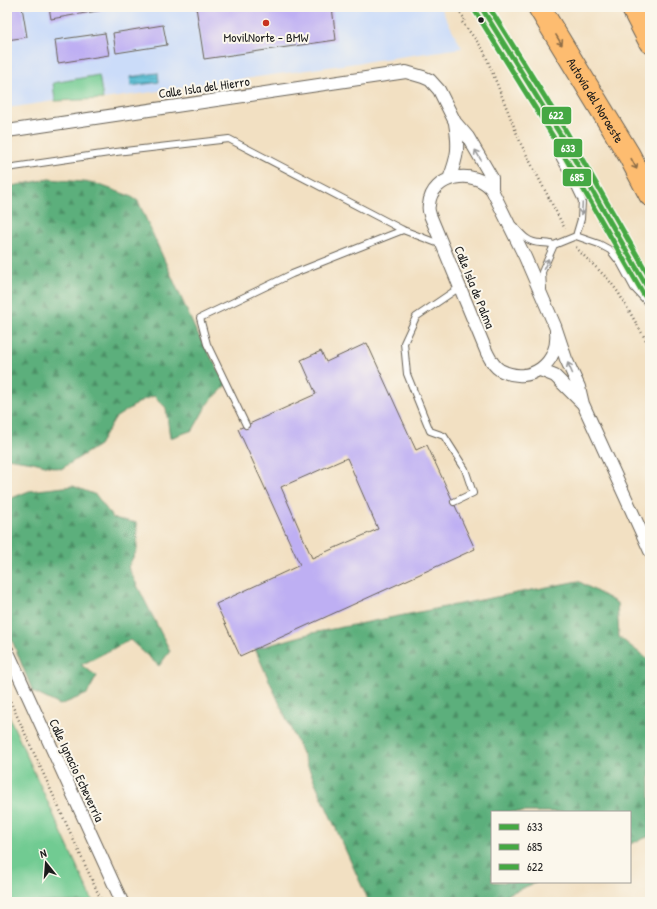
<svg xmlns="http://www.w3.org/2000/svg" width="657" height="909" font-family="'Patrick Hand',sans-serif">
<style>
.built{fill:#cbdcf9}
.grass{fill:#71cb92;stroke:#467457}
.forest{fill:url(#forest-firs);stroke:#3c664c}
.water{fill:url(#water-rules);stroke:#3a6d78}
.building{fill:#beaff3;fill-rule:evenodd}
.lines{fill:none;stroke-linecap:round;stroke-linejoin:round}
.lane-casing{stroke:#676156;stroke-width:8}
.street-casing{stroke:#676156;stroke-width:14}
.highway-casing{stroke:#676156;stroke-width:24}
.path{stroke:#676156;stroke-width:2.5;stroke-dasharray:1 3;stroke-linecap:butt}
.lane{stroke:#fff;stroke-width:6}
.street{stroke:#fff;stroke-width:12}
.highway{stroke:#fdbc70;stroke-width:22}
.bus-1-casing{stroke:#fbf7ec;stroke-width:8}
.bus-2-casing{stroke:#fbf7ec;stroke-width:8}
.bus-3-casing{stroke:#fbf7ec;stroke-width:8}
.bus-1{stroke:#45a843;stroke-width:5}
.bus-2{stroke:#45a843;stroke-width:5}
.bus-3{stroke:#45a843;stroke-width:5}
.oneway{stroke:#8c6c46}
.oneway2{stroke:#999}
.bus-dot{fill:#1c1c1c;stroke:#fbf7ec;stroke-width:1.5}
.poi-dot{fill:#c8321e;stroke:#fbf7ec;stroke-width:1.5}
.labels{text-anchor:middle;stroke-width:4;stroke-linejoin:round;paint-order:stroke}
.poi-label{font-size:13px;fill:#1c1c1c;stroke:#fbf7ec}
.street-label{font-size:13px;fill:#1c1c1c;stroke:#fbf7ec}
.line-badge{stroke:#fbf7ec;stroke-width:1.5}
.badge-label{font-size:11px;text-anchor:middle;font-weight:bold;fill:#fff}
</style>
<defs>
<pattern id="forest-firs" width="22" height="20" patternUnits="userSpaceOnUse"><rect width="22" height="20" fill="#5caf7c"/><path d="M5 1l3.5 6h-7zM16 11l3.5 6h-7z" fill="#4b8e65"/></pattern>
<pattern id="water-rules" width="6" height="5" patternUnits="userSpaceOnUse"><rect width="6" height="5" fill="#57bed5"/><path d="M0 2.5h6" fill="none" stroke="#479aac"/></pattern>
</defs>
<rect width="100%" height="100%" fill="#fbf7ec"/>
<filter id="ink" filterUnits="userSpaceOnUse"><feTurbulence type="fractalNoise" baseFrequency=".025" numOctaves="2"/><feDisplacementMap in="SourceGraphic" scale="8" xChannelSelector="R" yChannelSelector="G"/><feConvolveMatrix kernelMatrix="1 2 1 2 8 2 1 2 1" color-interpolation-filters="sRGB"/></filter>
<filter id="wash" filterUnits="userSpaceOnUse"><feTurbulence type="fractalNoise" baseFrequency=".012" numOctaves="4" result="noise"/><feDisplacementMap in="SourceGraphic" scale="16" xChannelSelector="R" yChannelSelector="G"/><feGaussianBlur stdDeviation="0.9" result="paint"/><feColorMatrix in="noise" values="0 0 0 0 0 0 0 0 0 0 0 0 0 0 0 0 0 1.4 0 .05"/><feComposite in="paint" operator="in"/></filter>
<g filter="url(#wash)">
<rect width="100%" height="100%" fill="#f2e0c2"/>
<path class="built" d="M7,7H440L462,48L103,99L55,101L7,108Z"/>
<path class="grass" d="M99,75L103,99L55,101L53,83Z
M7,712L93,902H7Z"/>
<path class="forest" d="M49,179L94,183L130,196L138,201L196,331L227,385L208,403L193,430L170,438L166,408L154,396L143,400L115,418L99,445L61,469L33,462L7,458V187Z
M73,486L96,495L113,518L137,523V550L128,567L170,651L159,666L130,640L81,665L97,676L87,694L60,705L33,692L7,628V500L29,491Z
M578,581L617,603L619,637L650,661V836L630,844V812H492V882H537L489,902H369L255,649L312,633Z"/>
<path class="water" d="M158,73L159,82L131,86L130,77Z"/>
<g id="blocks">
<path class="building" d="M7,7H22L27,37L7,40Z
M49,7H102L103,10L51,19Z
M196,7H332L336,40L204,59Z
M163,25L167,45L116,53L113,33Z
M105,33L109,55L58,63L55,40Z
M367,343L416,450L427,445L475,549L240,656L216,604L300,565L238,429L316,394L301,360L321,351L326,362ZM347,458L378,529L312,558L281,487Z"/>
</g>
</g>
<g filter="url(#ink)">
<use href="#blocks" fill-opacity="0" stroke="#676156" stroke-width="1"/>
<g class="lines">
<defs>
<path id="lane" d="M560,137L558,155L572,180L582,201L581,219L576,236L599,244L610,250L621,264L634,288L650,305
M7,168L116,152L229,139L403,230L442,245
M514,226C522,235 528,243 541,243C546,243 549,243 554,245L576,236
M543,289L542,272L554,245
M246,425L207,344L200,318L292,274L403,230
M454,502L473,493L465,469L444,436L430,431L407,374L404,343L416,317L460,287"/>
<path id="street" d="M481,7L560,134L650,292
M7,131L406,72L423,77L430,80L439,90L455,122L468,137L492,178V190
M449,179C458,156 459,147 455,123
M556,331C560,363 530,386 500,370C495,367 490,359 487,353L430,215C429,212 428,208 429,205C431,174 476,168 492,190L525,257L555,326L566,359L579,387L583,404L650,551
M540,370L555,376L583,404
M7,650L122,902"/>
<g id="highway">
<path id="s1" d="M539,7L629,155L650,195"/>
<path d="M632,7L650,42"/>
</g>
</defs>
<use href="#lane" class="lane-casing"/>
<use href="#street" class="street-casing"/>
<use href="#highway" class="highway-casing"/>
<path class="path" d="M455,7L465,19L462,22L483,49L521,144L565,229
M576,247L580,252L608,279L618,292L650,347
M7,694L102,902"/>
<use href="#lane" class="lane"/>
<use href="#street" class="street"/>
<use href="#highway" class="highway"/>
<defs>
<path id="bus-1" d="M481,7L560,134L650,292"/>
<path id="bus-2" d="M475,11L554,138L644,295"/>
<path id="bus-3" d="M489,7L566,131L650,278"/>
</defs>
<use href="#bus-1" class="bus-1-casing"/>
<use href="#bus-2" class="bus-2-casing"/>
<use href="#bus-3" class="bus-3-casing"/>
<use href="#bus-1" class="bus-1"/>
<use href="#bus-2" class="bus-2"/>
<use href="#bus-3" class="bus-3"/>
</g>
<defs><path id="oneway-shaft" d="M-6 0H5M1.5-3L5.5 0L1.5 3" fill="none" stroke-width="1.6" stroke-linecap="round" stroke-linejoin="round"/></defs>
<g class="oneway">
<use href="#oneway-shaft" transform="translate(559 40) rotate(59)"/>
<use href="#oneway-shaft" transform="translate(634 164) rotate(62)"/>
</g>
<g class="oneway2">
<use href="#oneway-shaft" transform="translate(478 155) rotate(-120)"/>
<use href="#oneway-shaft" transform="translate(582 209) rotate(93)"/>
<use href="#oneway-shaft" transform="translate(546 264) rotate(-65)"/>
<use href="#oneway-shaft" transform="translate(570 368) rotate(-114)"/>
</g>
</g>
<circle class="bus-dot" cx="481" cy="20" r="3.5"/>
<circle class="poi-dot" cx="266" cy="23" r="4"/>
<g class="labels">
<g class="poi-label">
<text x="266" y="42">MovilNorte - BMW</text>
</g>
<g class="street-label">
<text transform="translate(204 87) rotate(-8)" y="5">Calle Isla del Hierro</text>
<text dy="5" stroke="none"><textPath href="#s1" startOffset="109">Autovía del Noroeste</textPath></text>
<text transform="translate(475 287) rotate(68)" y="5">Calle Isla de Palma</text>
<text transform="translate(77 770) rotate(65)" y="5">Calle Ignacio Echeverría</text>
</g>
</g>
<g class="line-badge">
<rect x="541" y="106" width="31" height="19" rx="4" fill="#45a843"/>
<rect x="553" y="138" width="30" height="20" rx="4" fill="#45a843"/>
<rect x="562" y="168" width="30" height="19" rx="4" fill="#45a843"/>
</g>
<g class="badge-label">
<text x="556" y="119">622</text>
<text x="568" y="152">633</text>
<text x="577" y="181">685</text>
</g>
<rect width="657" height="909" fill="none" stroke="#fbf7ec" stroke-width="24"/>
<rect x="491" y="811" width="140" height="72" fill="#fbf7ec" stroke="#a29f99"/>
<rect x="499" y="824" width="20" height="6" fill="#45a843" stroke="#a29f99"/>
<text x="527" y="831" font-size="12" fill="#1c1c1c">633</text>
<rect x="499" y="844" width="20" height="6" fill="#45a843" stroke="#a29f99"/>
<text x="527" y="851" font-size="12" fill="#1c1c1c">685</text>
<rect x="499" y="864" width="20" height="6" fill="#45a843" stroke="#a29f99"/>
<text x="527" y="871" font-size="12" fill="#1c1c1c">622</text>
<g transform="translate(46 863) rotate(343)" stroke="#fbf7ec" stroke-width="3" paint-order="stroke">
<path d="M0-3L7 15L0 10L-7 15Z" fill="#1c1c1c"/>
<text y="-6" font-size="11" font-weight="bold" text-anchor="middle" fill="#1c1c1c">N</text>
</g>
</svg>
